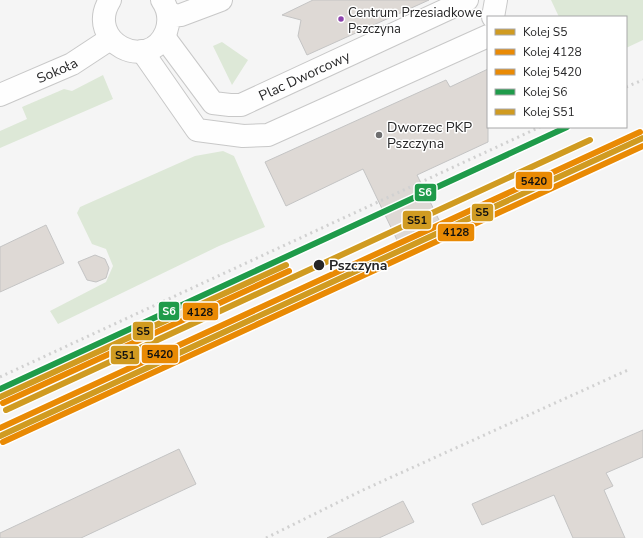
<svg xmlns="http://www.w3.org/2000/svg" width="643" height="538" font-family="'Nunito Sans',sans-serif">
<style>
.green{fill:#dde8d7}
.building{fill:#ded9d5;stroke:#c4c4c4}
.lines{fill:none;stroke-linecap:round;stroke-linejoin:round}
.street-casing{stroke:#c8c8c8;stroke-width:24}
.secondary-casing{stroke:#c8c8c8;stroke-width:24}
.street{stroke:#fefefe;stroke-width:22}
.secondary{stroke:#fefefe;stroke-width:22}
.rail{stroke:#d1d1d1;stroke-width:3;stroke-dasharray:2 4;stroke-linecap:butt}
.rail-1-casing{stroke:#fff;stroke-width:9}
.rail-2-casing{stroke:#fff;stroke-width:9}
.rail-3-casing{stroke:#fff;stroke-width:9}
.rail-4-casing{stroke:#fff;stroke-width:9}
.rail-5-casing{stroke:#fff;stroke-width:9}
.rail-1{stroke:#d09b21;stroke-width:6}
.rail-2{stroke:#e98a04;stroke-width:6}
.rail-3{stroke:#e98a04;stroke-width:6}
.rail-4{stroke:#1f9b4a;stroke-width:6}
.rail-5{stroke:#d09b21;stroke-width:6}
.bus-dot{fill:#8e44ad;stroke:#fff;stroke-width:1.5}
.poi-dot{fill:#6e6e6f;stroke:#fff;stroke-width:1.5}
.stop-dot{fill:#262627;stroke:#fff;stroke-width:1.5}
.labels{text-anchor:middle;stroke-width:3;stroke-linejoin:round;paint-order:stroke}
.bus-label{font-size:13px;fill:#262627;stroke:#fff;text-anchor:start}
.street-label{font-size:14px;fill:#262627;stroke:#fff}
.poi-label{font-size:14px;fill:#262627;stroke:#fff;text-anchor:start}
.stop-label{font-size:14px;font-weight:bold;fill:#262627;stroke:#fff;text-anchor:start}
.line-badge{stroke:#fff;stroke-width:1.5}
.badge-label{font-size:11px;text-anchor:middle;font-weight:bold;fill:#fff}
.pale-badge-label{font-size:11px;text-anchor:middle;font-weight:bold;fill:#111}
</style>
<rect width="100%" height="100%" fill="#f5f5f5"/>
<path class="green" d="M551,0H643V40L626,48V17H559Z
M222,42L248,60L232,85L213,46Z
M103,75L113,99L0,148V131L27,119L22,107L64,89L72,91Z
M223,151L234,156L265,227L219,246L58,324L50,311L106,282L113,266L106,249L92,244L77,213L80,207L195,156Z"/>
<path class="building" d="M313,0H429L307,55L298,36L301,20L282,15Z
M488,69V142L417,175L439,220L397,240L363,169L286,206L265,162L446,80L450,87Z
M46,225L64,263L0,292V247Z
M95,255L105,259L109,268L106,278L96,282L87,280L78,262Z
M643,430V457L606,473L613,486L604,490L625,538H573L554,495L482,525L472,504Z
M179,449L196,484L81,538H0V533Z
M403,501L414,522L379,538H327Z"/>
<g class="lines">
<defs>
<g id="street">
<path d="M493,17L496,0"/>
<path id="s1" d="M164,37L213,103L230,105H241L467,0"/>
<path d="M142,51L197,130L243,136L268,135L488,36"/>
<path id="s2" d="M0,95L72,64L110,39"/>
</g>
<path id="secondary" d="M110,0C84,42 149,74 166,32C170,21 169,10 162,0
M169,16L181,15L221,0"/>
</defs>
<use href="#street" class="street-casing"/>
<use href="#secondary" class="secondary-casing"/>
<use href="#street" class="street"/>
<use href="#secondary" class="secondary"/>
<path class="rail" d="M626,87L643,80
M0,377L540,127
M266,538L363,490L628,370"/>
<defs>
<path id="rail-1" d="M0,397L286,265
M0,436L643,138"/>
<path id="rail-2" d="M3,403L289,271
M3,442L643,146"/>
<path id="rail-3" d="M0,428L640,132"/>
<path id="rail-4" d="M0,389L567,127"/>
<path id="rail-5" d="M6,410L590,140"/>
</defs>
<use href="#rail-1" class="rail-1-casing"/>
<use href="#rail-2" class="rail-2-casing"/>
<use href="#rail-3" class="rail-3-casing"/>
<use href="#rail-4" class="rail-4-casing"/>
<use href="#rail-5" class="rail-5-casing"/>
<use href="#rail-1" class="rail-1"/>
<use href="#rail-2" class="rail-2"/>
<use href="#rail-3" class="rail-3"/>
<use href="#rail-4" class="rail-4"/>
<use href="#rail-5" class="rail-5"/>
</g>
<circle class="bus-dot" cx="341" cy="19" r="3.5"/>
<circle class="poi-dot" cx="379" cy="135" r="4"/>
<circle class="stop-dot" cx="319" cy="265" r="6"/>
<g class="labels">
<g class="bus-label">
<text x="348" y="17">Centrum Przesiadkowe<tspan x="348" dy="16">Pszczyna</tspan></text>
</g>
<g class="street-label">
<text dy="5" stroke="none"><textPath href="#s2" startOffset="62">Sokoła</textPath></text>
<text dy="5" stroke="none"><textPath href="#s1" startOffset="180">Plac Dworcowy</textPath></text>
</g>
<g class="poi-label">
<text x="387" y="132">Dworzec PKP<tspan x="387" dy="16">Pszczyna</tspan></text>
</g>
<g class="stop-label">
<text x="329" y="270">Pszczyna</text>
</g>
</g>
<g class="line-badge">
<rect x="515" y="171" width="38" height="19" rx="4" fill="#e98a04"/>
<rect x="414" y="183" width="23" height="19" rx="4" fill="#1f9b4a"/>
<rect x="471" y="203" width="23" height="19" rx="4" fill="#d09b21"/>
<rect x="402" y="210" width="30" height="20" rx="4" fill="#d09b21"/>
<rect x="437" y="223" width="38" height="19" rx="4" fill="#e98a04"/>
<rect x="158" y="301" width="22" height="20" rx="4" fill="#1f9b4a"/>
<rect x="182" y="302" width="37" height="19" rx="4" fill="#e98a04"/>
<rect x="132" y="321" width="22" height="20" rx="4" fill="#d09b21"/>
<rect x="141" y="344" width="38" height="20" rx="4" fill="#e98a04"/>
<rect x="110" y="345" width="30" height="20" rx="4" fill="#d09b21"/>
</g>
<g class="badge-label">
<text x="425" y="196">S6</text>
<text x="169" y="315">S6</text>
</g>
<g class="pale-badge-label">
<text x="534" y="185">5420</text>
<text x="482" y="216">S5</text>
<text x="417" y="224">S51</text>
<text x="456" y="236">4128</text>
<text x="200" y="316">4128</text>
<text x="143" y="335">S5</text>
<text x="160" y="358">5420</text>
<text x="125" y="359">S51</text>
</g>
<rect x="487" y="16" width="140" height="112" fill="#ffffff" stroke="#a8a8a9"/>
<rect x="495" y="29" width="20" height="6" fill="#d09b21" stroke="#a8a8a9"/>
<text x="523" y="36" font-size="12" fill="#262627">Kolej S5</text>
<rect x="495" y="49" width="20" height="6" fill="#e98a04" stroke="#a8a8a9"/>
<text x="523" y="56" font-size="12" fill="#262627">Kolej 4128</text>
<rect x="495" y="69" width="20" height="6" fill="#e98a04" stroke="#a8a8a9"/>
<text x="523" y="76" font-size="12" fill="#262627">Kolej 5420</text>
<rect x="495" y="89" width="20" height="6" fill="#1f9b4a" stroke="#a8a8a9"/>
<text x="523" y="96" font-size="12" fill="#262627">Kolej S6</text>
<rect x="495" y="109" width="20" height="6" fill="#d09b21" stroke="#a8a8a9"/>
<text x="523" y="116" font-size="12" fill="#262627">Kolej S51</text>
</svg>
